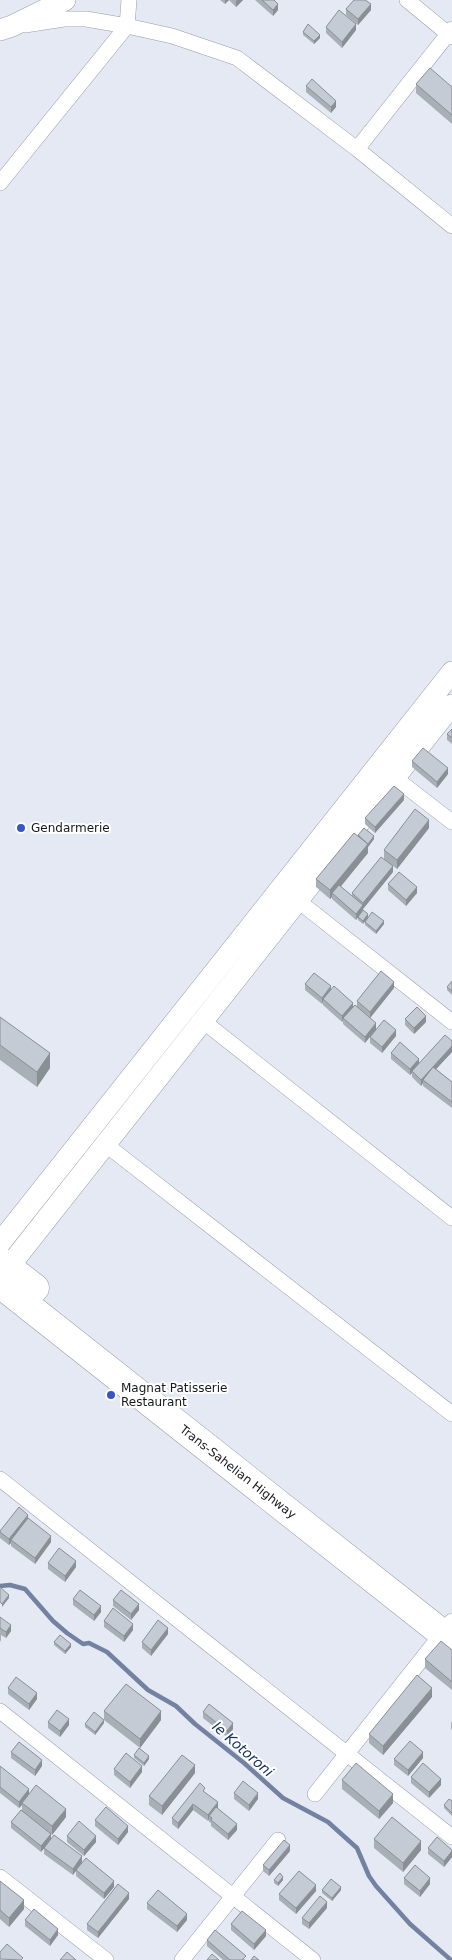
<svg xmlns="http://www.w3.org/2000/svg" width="452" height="1960" font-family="'DejaVu Sans',sans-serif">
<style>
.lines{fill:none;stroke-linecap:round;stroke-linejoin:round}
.stream{stroke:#7282a0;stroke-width:4.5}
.street-casing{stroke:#989da7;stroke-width:16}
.secondary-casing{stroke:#989da7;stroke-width:22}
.highway-casing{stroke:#989da7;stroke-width:29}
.street{stroke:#fff;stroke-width:15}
.secondary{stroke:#fff;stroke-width:21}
.highway{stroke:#fff;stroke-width:28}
.wall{fill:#a9afb7}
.shaded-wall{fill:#8a8e95}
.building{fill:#c5cbd5;stroke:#8a8e95}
.poi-dot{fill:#3854c6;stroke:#fff;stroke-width:2}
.labels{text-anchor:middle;stroke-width:4;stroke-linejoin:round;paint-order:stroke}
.poi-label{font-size:12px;fill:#16181b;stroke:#fff;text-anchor:start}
.street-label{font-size:12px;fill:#16181b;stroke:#fff}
.water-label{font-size:14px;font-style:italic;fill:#173365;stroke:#fff}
</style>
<rect width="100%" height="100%" fill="#e4e9f4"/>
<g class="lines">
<path class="stream" d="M0,1586L10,1585L25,1589L53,1621L67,1633L83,1644L89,1643L107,1652L148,1690L176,1706L195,1724L244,1763L283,1798L328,1822L357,1848L369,1876L376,1886L410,1924L451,1960"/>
<defs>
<path id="street" d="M407,0L452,37
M25,25L64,19H86L127,26L172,36L237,58L357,149L452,226
M357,149L452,29
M0,183L127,26L129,0
M395,778L452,822
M297,900L452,1022
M203,1021L452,1218
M105,1144L452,1414
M0,1479L452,1837
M0,1711L313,1960
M315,1794L452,1621
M0,1877L106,1960
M182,1960L278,1840"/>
<path id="secondary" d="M0,30L12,26L65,0
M0,1243L452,672
M0,1278L452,705"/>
<path id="highway" d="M0,1261L35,1288
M0,1284L452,1641"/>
</defs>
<use href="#street" class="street-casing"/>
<use href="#secondary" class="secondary-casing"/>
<use href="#highway" class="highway-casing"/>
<use href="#street" class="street"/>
<use href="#secondary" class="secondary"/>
<use href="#highway" class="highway"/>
</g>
<path class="wall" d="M220,0H243L236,7L229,0L225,4Z
M255,0H274L278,10L273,16Z
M346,9L371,10L358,25L346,15Z
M326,27L356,30L342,48L326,33Z
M303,32L320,38L314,44L303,35Z
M416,84L452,87V124L416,93Z
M306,86L336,107L331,113L306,92Z
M452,729V744L447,740V734Z
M412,761L448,774L437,788L412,767Z
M404,800L375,833L365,824V818Z
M429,828L397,869L384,859V850Z
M358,835L374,839L368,847V853L340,886L352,896V893L393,872L363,909V911L368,917L384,924L376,934L365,925V922L367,919L363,924L358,920V917L356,920L332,899V897L330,899L316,887V879Z
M388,884L417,893L406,906L388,890Z
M452,981V995L447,990V987Z
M305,984L331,990L353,1007L376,1029L396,1036L382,1053L370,1043V1037L365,1043L343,1024V1020L342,1022L323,1005V1002L322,1004L305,990Z
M394,988L370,1018L357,1007V1001Z
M0,1017L50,1068L37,1087L0,1060Z
M405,1019L426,1022L414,1034L405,1025Z
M452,1041V1052L436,1069L452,1082V1108L423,1086V1083L421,1086L412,1077V1073L410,1075L391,1059V1053L419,1063Z
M28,1518L51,1542L35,1564L11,1546V1543L9,1545L0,1538V1531Z
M48,1563L76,1567L65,1582L48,1569Z
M73,1599L101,1612L94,1621L73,1605Z
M113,1600L139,1610L131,1620L113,1606Z
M0,1617L11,1631L6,1638L1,1635V1640L0,1642Z
M104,1621L133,1630L124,1642L104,1627Z
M168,1634L151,1656L142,1648V1642Z
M54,1642L71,1647L65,1654L54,1645Z
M452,1650V1690L425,1668V1659Z
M8,1688L37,1699L29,1710L8,1694Z
M432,1697L383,1755L369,1743V1734Z
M104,1711L161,1720L140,1748L104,1720Z
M203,1712L233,1729L227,1737L203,1718Z
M452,1721V1730L451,1729V1723Z
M48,1722L69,1725L60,1737L48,1728Z
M104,1723L95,1735L85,1727V1724Z
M11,1752L42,1766L35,1776L11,1758Z
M134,1755L149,1759L144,1766L134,1758Z
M423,1758L408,1776L394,1765V1759Z
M0,1766L29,1793L66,1817L52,1835L51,1834V1839L114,1887L104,1899L76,1876V1871L73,1875L44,1854V1848L41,1852L11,1828V1822L22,1810V1805L19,1808L0,1793Z
M114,1769L142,1772L130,1788L114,1775Z
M195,1773L162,1815L149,1805V1796Z
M411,1777L441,1785L429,1798L411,1783Z
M342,1780L393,1803L379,1819L342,1789Z
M205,1793L218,1809L237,1830L228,1840L211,1826V1823L209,1822V1819L208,1821L193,1810L178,1829L172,1824V1818Z
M234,1793L258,1799L249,1811L234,1799Z
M452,1801V1816L444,1808V1805Z
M95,1820L128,1832L118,1845L95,1826Z
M67,1836L96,1842L84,1856L67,1842Z
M374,1839L421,1850L403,1872L374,1848Z
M428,1848L452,1850V1857L444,1867L428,1854Z
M290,1851L269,1876L263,1871V1865Z
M404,1878L430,1884L420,1897L404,1884Z
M274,1880H283L278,1886L274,1883Z
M0,1881L24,1909L9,1927L0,1919Z
M322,1890H341L332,1901L322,1893Z
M316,1891L296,1914L279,1900V1894Z
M129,1899L98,1938L87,1930V1924Z
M147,1903L187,1920L177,1932L147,1909Z
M327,1908L309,1929L302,1924V1918Z
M25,1920L58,1935L50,1946L25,1926Z
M231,1924L266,1936L254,1950L231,1930Z
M207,1940L246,1960H223L207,1946Z"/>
<path class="shaded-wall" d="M225,0H229L225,4Z
M237,0H243L236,7V1Z
M278,4V10L273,16V10Z
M371,4V10L358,25V19Z
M356,24V30L342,48V42Z
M320,35V38L314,44V41Z
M336,101V107L331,113V107Z
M448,768V774L437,788V782Z
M404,794V800L375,833V827Z
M429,820V828L397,869V860Z
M374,836V839L368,847V853L334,895L332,893V897L330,899V890Z
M393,866V872L363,909V903Z
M417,887V893L406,906V900Z
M363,905V911L356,920V914Z
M368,914V917L363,924V921Z
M384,921V924L376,934V931Z
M394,982V988L370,1018V1012Z
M331,986V993L323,999V1002L322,1004V998Z
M353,1003V1009L343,1018V1020L342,1022V1016Z
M426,1016V1022L414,1034V1028Z
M376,1023V1029L365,1043V1037Z
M396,1030V1036L382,1053V1047Z
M452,1046V1052L425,1081L423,1080V1083L421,1086V1080Z
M50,1053V1068L37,1087V1072Z
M419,1059V1065L412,1071V1073L410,1075V1069Z
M28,1515V1521L11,1540V1543L9,1545V1539Z
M51,1536V1542L35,1564V1558Z
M76,1561V1567L65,1582V1576Z
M9,1595V1598L2,1607V1604Z
M139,1604V1610L131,1620V1614Z
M101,1606V1612L94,1621V1615Z
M133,1624V1630L124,1642V1636Z
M11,1625V1631L6,1638V1632Z
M168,1628V1634L151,1656V1650Z
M71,1644V1647L65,1654V1651Z
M432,1688V1697L383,1755V1746Z
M37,1693V1699L29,1710V1704Z
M161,1711V1720L140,1748V1739Z
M69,1719V1725L60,1737V1731Z
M104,1720V1723L95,1735V1732Z
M233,1723V1729L227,1737V1731Z
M423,1752V1758L408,1776V1770Z
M149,1756V1759L144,1766V1763Z
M42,1760V1766L35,1776V1770Z
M195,1765V1773L162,1815V1806Z
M142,1766V1772L130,1788V1782Z
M441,1779V1785L429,1798V1792Z
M29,1789V1795L22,1803V1805L19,1808V1802Z
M258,1793V1799L249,1811V1805Z
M393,1794V1803L379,1819V1811Z
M218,1802V1808L209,1816V1819L208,1821V1815Z
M193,1804V1810L178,1829V1823Z
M66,1809V1817L52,1835V1826Z
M237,1824V1830L228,1840V1834Z
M128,1826V1832L118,1845V1839Z
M51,1834V1840L41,1852V1846Z
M96,1836V1842L84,1856V1850Z
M421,1841V1850L403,1872V1863Z
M290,1845V1851L269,1876V1870Z
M452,1851V1857L444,1867V1861Z
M82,1856V1862L73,1875V1869Z
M283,1877V1880L278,1886V1883Z
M430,1878V1884L420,1897V1891Z
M114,1881V1887L104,1899V1893Z
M316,1885V1891L296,1914V1908Z
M341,1887V1890L332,1901V1898Z
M129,1893V1899L98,1938V1932Z
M24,1900V1909L9,1927V1918Z
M327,1902V1908L309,1929V1923Z
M187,1914V1920L177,1932V1926Z
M58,1929V1935L50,1946V1940Z
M266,1930V1936L254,1950V1944Z"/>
<path class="building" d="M262,0H274L278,4L273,10Z
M354,0H365L371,4L358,19L346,9Z
M339,10L356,24L342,42L326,27Z
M308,24L320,35L314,41L303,32Z
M430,68L452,87V115L416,84Z
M312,79L336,101L331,107L306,86Z
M452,729V738L447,734Z
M423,748L448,768L437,782L412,761Z
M394,786L404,794L375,827L365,818Z
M415,809L429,820L397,860L384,850Z
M364,828L374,836L368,844L358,835Z
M354,833L368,844L330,890L316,879Z
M381,857L393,866L363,903L352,893Z
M399,872L417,887L406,900L388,884Z
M339,885L363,905L356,914L332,893Z
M363,910L368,914L363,921L358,917Z
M372,912L384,921L376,931L365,922Z
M381,971L394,982L370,1012L357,1001Z
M314,973L331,986L322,998L305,984Z
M452,981V991L447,987Z
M334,986L353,1003L342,1016L323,999Z
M355,1005L376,1023L365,1037L343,1018Z
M417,1007L426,1016L414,1028L405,1019Z
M0,1017L50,1053L37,1072L0,1045Z
M384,1020L396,1030L382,1047L370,1037Z
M445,1035L452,1041V1046L421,1080L412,1071Z
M400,1042L419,1059L410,1069L391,1053Z
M433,1067L452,1082V1102L423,1080Z
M19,1507L28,1515L9,1539L0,1532V1531Z
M28,1518L51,1536L35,1558L11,1540Z
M59,1548L76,1561L65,1576L48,1563Z
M0,1587L9,1595L2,1604L0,1602Z
M80,1590L101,1606L94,1615L73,1599Z
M121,1590L139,1604L131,1614L113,1600Z
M113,1608L133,1624L124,1636L104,1621Z
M0,1617L11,1625L6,1632L0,1628Z
M158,1620L168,1628L151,1650L142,1642Z
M60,1635L71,1644L65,1651L54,1642Z
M441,1641L452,1650V1682L425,1659Z
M417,1675L432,1688L383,1746L369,1734Z
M16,1677L37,1693L29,1704L8,1688Z
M126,1684L161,1711L140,1739L104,1711Z
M209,1704L233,1723L227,1731L203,1712Z
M57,1710L69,1719L60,1731L48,1722Z
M94,1712L104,1720L95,1732L85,1724Z
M410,1741L423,1752L408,1770L394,1759Z
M19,1742L42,1760L35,1770L11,1752Z
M139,1748L149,1756L144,1763L134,1755Z
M126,1753L142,1766L130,1782L114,1769Z
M182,1755L195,1765L162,1806L149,1796Z
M356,1763L393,1794L379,1811L342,1780Z
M423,1763L441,1779L429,1792L411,1777Z
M0,1766L29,1789L19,1802L0,1787Z
M243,1781L258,1793L249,1805L234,1793Z
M200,1783L205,1788L203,1791L218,1802L208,1815L193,1804L178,1823L172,1818Z
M36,1785L66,1809L52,1826L22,1803Z
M449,1799L452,1801V1813L444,1805Z
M106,1807L128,1826L118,1839L95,1820Z
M216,1807L237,1824L228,1834L211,1820L212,1818L209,1816Z
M21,1810L51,1834L41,1846L11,1822Z
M392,1817L421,1841L403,1863L374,1839Z
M79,1821L96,1836L84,1850L67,1836Z
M54,1835L82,1856L73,1869L44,1848Z
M437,1837L452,1850V1851L444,1861L428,1848Z
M284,1840L290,1845L269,1870L263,1865Z
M86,1858L114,1881L104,1893L76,1870Z
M415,1865L430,1878L420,1891L404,1878Z
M299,1871L316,1885L296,1908L279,1894Z
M280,1873L283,1877L278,1883L274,1880Z
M331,1879L341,1887L332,1898L322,1890Z
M0,1881L24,1900L9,1918L0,1910Z
M118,1884L129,1893L98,1932L87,1924Z
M158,1890L187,1914L177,1926L147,1903Z
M320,1896L327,1902L309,1923L302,1918Z
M34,1909L58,1929L50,1940L25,1920Z
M242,1911L266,1930L254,1944L231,1924Z
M215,1930L246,1956L242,1960H230L207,1940Z
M7,1944L23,1958L21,1960L0,1959V1952Z
M67,1952L76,1960H60Z
M212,1954L219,1960H207Z
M254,1956L259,1960H251Z"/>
<g class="poi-dot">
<circle cx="21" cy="828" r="5"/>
<circle cx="111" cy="1395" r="5"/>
</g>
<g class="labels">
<g class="poi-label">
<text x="31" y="832">Gendarmerie</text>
<text x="121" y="1392">Magnat Patisserie<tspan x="121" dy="14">Restaurant</tspan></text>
</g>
<g class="street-label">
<text transform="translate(238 1472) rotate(38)" y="4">Trans-Sahelian Highway</text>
</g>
<g class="water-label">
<text transform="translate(243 1749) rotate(41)" y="5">le Kotoroni</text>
</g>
</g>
</svg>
